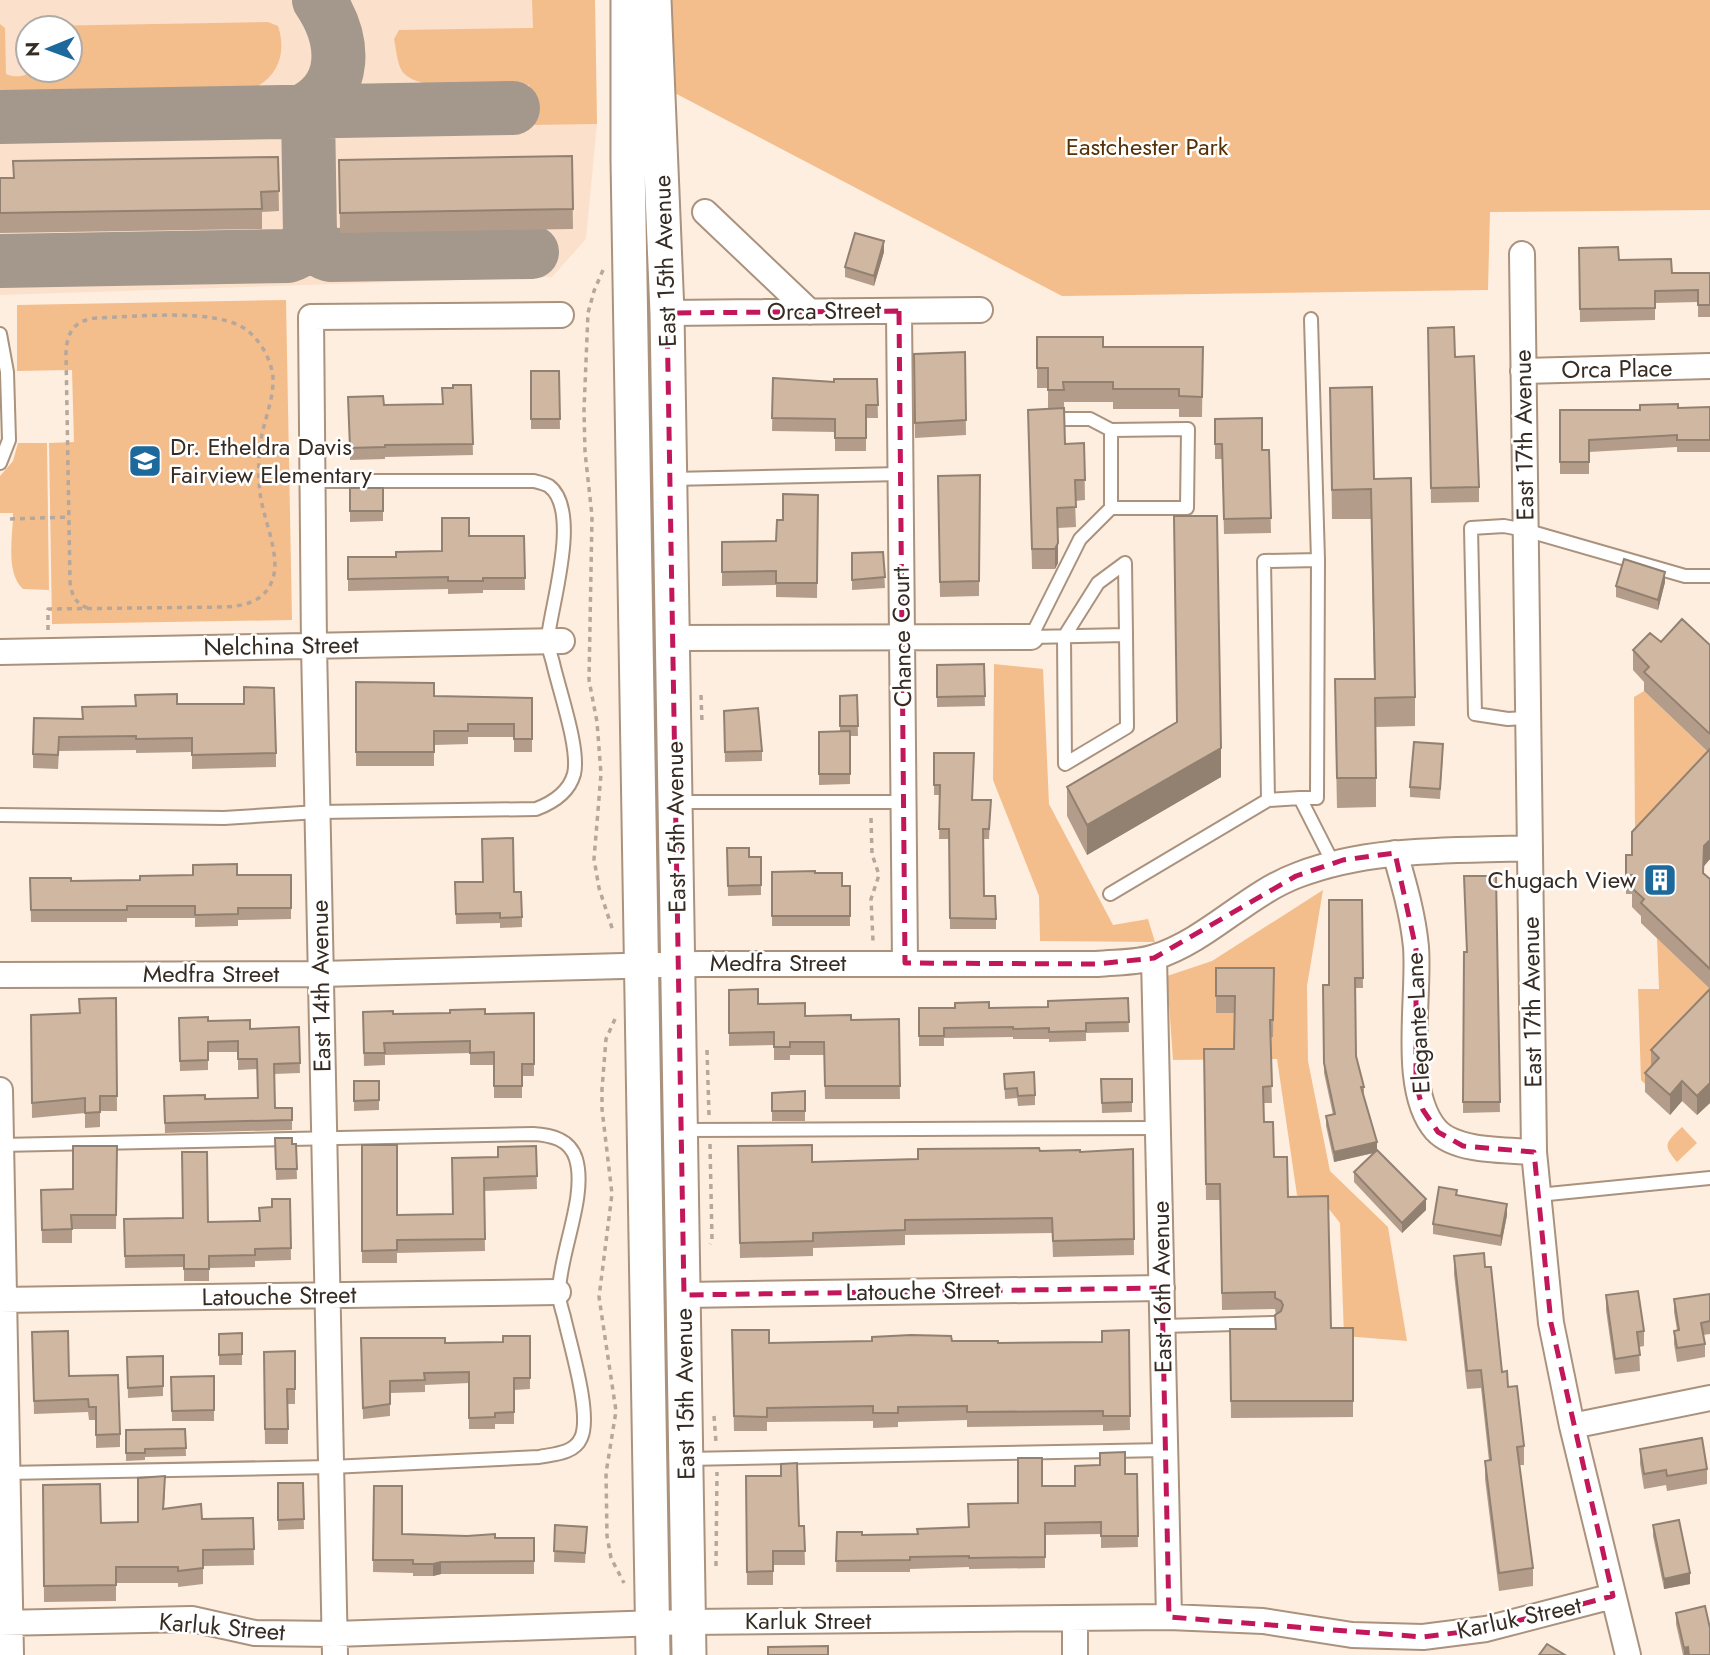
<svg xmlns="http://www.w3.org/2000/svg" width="1710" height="1655" font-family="Jost,sans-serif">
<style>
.built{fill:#fbe1cb;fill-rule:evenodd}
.green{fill:#f4be8c}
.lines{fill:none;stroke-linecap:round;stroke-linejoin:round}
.taxiway{stroke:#a4978c;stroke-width:54}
.service-casing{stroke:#aa927d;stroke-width:16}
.minor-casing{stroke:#aa927d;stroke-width:28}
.secondary-casing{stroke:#aa927d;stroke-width:37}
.path{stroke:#b5a79b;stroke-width:3.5;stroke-dasharray:5 5;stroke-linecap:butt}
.service{stroke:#fff;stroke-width:12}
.minor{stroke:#fff;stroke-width:24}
.secondary{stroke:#fff;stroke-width:33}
.wall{fill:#b39d8a}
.shaded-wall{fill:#928071}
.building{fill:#d0b7a1;stroke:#928071;stroke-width:2}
.marked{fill:none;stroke:#c2185b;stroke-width:5;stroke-dasharray:14 9;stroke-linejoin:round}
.labels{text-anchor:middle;stroke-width:5;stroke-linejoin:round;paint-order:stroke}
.park-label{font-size:24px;fill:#573106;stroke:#fff}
.street-label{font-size:24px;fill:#362c23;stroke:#fff}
.poi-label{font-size:24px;fill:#362c23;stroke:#fff;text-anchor:start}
</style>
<rect width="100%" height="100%" fill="#feeee0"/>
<path class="built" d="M0,0H595L597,124L586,239L552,277L0,295ZM28,28H70V70H28Z"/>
<path class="green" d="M532,0H595L597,124L531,125L529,85C501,85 418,95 402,71C397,63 396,48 394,39L399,30L533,28Z
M668,0H1710V210L1490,212L1488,290L1062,296L669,90Z
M268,22L278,26C286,50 280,73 258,86L0,92V24L5,28L6,74C19,80 28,73 39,70C48,68 61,70 70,70V28H40V26Z
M286,300L292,620L52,624L49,443L74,442L72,370L17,371V305Z
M18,443H47L49,590L23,589C5,572 13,537 13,513H0V476L13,461Z
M994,664L1043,669L1049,804L1113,925L1148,919L1155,942L1040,941L1039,896L993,780Z
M1644,691L1710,754L1635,833L1634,697Z
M1323,890L1307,986L1308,1061L1330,1171L1388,1227L1407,1341L1344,1336L1340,1223L1329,1209L1297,1195L1277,1059L1173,1060L1167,976L1212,961Z
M1657,938L1710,989V1009L1649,1088L1641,1080L1638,989H1659Z
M1682,1127L1697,1143L1677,1162C1661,1144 1667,1142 1682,1127Z"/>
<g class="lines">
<path class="taxiway" d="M301,112C349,90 346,40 319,0
M0,117L513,108
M310,235C314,246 318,251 330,255L532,252
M0,261L288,256C300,252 305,246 310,235L308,112"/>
<defs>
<path id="service" d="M0,334L7,372L9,440L0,463
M1047,419H1090L1111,430
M671,479L901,474
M1111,508V430L1188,429L1187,508H1111L1080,539L1031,637L1126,635L1127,727L1065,764L1064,637L1098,583L1125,563L1126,635
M1528,718L1508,719L1475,714L1471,528L1504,526L1525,530L1685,576H1710
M1300,798H1317L1318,560
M1268,800L1300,798L1333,863
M676,802H904
M0,815L224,818L318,812L536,809C552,803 569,792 574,774C580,749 559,690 553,663C551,655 547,646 548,637C552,602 581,510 549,486C546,484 538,482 534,481H314
M1110,894L1268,800L1264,561L1318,560L1311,319
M681,1130L1158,1128
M0,1145L533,1134C551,1135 570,1139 576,1159C587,1196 560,1252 559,1291C558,1299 562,1309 564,1317C570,1344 592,1415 581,1438C574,1454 553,1454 539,1457L331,1467L4,1473
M1538,1195L1710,1178
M1163,1326L1274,1323
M686,1459L1165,1450"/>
<path id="minor" d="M705,212L810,312
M1522,254L1534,1152L1551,1323L1572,1426L1628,1655
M899,311L905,963
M667,313L980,310
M1523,371L1710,366
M674,638L1031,637
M0,652L562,641
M1395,853C1404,884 1413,915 1416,947C1420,999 1401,1090 1436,1130C1456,1152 1506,1150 1534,1152
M1154,958L1169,1617
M0,975L321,974L700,964H1097C1115,962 1138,963 1155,957C1208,940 1247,894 1298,875C1371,847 1452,851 1530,848
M0,1090L11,1655
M684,1295L1162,1288
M0,1300L558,1292
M1572,1426L1710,1398
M1075,1619V1655
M0,1623L192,1619L255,1633L335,1634L688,1622L1169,1617L1263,1621L1352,1635L1423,1637L1486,1629L1613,1596
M335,1655L314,646L311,317L561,315"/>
<path id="secondary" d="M628,0V160L653,1655
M654,0L667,313L689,1655"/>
</defs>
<use href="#service" class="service-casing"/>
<use href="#minor" class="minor-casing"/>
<use href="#secondary" class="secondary-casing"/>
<path class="path" d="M603,270L594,291L588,313L584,410L585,452L592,516L589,680L597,722L601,774L594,859L599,888L613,931
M10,519L69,517
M48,630V609L224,607C244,606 264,602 272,581C282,557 263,519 260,493C258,474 258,453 262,434C266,416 274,396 273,377C271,359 261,342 248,331C219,307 134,317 97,318C74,320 67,332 66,353L70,582C72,597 76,604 90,609
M701,695L702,722
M871,818L872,854L879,875L871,899L873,941
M615,1019L606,1039L602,1089V1109L612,1194L599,1297L616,1411L606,1473L607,1536L611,1558L624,1583
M707,1050L709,1115
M710,1144L712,1239L710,1244
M714,1416L716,1443
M716,1566L717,1472"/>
<use href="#service" class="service"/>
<use href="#minor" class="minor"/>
<use href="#secondary" class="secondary"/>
</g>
<path class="wall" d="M572,156L573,229L340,233L339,160Z
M278,157L279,211L262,212V229L0,233V178H13Z
M1579,248L1619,260L1672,273H1710V317H1698V302L1655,303V320L1580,322Z
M884,252L874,286L845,277V267Z
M1428,328L1455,357L1479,487V502L1431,503Z
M1037,337L1103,347H1203L1202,417H1179V409H1113V402H1064L1065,444L1084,443L1085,500L1075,501L1076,527L1058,528V563L1055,569H1032L1028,410L1048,409V388H1037Z
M965,352L966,435L915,438L914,354Z
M531,371H559L560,429H531Z
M773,378L834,382L877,379L878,418H866V451H835V432L772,431Z
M471,385L473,455L385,457V459L350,460L348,397L384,405L442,404L453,388Z
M1330,388L1374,479L1415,697V726L1376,727V807L1337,808L1335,709L1374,679L1371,519H1332Z
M1710,407V452H1677V447L1589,452V474H1560V410H1640Z
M1215,419L1262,450H1269L1271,533L1224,534L1222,459H1215Z
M980,475L979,596L940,597L938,476Z
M350,488H383V521L350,522Z
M818,495L817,598L776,597V585L722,586V542L776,541L783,520Z
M1174,516L1221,777L1087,855L1067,816V787L1177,723Z
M469,536H524L525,590H483V593L448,594V589L348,591V557H396L442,551Z
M883,552L885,588L852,590V553Z
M1665,582L1658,610L1616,597V586Z
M1661,642L1710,645V859L1704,866V873L1710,879V989L1641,923V916L1632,907V894H1626V855H1632L1708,752L1644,691V682L1633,670V650Z
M984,664L985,706L937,707V665Z
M356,682L434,696L532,698V752H514V737H468V744L434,745V766H356Z
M857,695L858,736H850V784L819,785V732L840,731V696Z
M177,704L276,753V767L192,769V752L136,753V750L59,751L58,769L33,768V754L82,719L135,706Z
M724,711L762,751V761L725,762Z
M934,753L972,800H991L989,839H984V896L996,919V929H950L949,839H939L940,795H934Z
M1443,754L1440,799L1410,797V787Z
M727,848L749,857H761V895L728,896Z
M772,872L815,873L842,886H850V926H772Z
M237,875H291V919L238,920V926L195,927V918H127V922H31L30,878L71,881L140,880Z
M1496,876L1500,1112L1463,1113L1464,952H1466Z
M455,882L514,892L522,917V927L500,928V923L456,924Z
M1362,900L1363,988H1355L1356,1056L1364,1087V1097L1377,1150L1426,1210L1402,1233L1354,1182V1172L1374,1153L1334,1162L1326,1126V1116L1333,1115L1324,1073L1323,985H1329Z
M1216,968H1274L1273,1037H1270L1272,1103H1263L1264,1122L1274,1157L1331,1328H1353V1417L1231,1418L1230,1329H1275L1276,1315L1275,1309L1222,1310L1220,1200H1206L1204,1049H1234V1013H1216Z
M1710,989V1103L1697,1115L1682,1101L1670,1115L1645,1092V1073L1651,1066V1050Z
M729,990L758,1004L805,1016L851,1020L899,1019L900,1099H825L824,1055H790V1060H774V1045L729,1046Z
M116,998L117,1111H100V1127L85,1128V1113L32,1118L31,1015L80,1013Z
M1128,998L1129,1032L1086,1033V1041L1049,1042V1039H1013V1037L944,1038V1046H919V1008L1048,1007Z
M363,1012L393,1014L534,1013V1076H522V1098H494V1065H470V1053L385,1055V1065L364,1066Z
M179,1018L208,1021L250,1029L299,1027L300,1073L274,1074L275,1108H292V1130L165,1133L164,1096L205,1099L258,1098L257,1069L238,1070V1052H208V1070L180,1071Z
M1004,1074L1035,1095V1105L1018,1106L1017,1098L1005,1099Z
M1101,1079H1132V1112L1102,1113Z
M354,1081H379V1110L354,1111Z
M805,1091V1121H772V1093Z
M275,1138L292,1144H296L297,1179L276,1180Z
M362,1145L397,1215L452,1214L498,1157L536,1146L537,1189L484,1191L485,1251L397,1253V1263H362Z
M117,1146L116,1229H72V1243H42L41,1190L73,1189Z
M738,1146L812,1162L918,1159L1040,1151L1080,1152L1133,1149L1134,1255L1053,1257L1052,1233L905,1235V1245L813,1248V1256L740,1258Z
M1457,1196L1507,1215L1501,1246L1433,1234V1224Z
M290,1199L291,1260L255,1261V1267L209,1268V1281H184V1267L125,1268L124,1219L208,1222L259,1221L272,1207Z
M1454,1256L1485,1267L1502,1372L1508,1387L1524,1446V1465H1519L1533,1568V1586L1499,1591L1485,1479V1461H1489L1481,1388L1467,1389L1454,1274Z
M1710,1294V1334L1703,1335L1705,1344V1357L1677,1362L1674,1344V1331L1677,1330L1674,1312V1299Z
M1606,1295L1644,1331V1346L1639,1347L1640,1371L1615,1374L1606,1310Z
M732,1330L769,1343L952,1341L998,1343L1102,1342L1129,1330L1130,1430L1103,1431V1425L967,1427V1420L898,1422V1427L873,1428V1421L767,1422V1431H734Z
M32,1332L69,1376L120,1434V1447L96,1448V1420H89L88,1412L34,1414Z
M242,1333V1365H219V1334Z
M530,1336V1389L514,1390V1424H495V1429H469V1383L425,1385V1392L390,1393V1416L363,1419L361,1338L445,1343L503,1342Z
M295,1351V1404H288V1444H265L264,1352Z
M163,1356V1396L128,1398L127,1357Z
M214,1376V1421H172L171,1377Z
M185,1429L186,1456L145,1457V1460L126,1461V1430Z
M1640,1449L1707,1469V1484L1667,1491L1666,1485L1644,1489L1640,1464Z
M1125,1474H1137L1138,1547L1101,1548V1534L1045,1535V1568L969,1569V1567L910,1569V1572H836L837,1532L862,1535L918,1534L968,1527L1018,1503L1042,1486H1075Z
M746,1476L799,1526H804L805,1565H773V1585H747Z
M278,1483H303L304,1529L278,1530Z
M43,1485L101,1523L138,1522L165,1493L164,1509L202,1519L253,1518L254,1565L203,1566V1584L178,1587V1583H116V1601L44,1602Z
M374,1486L402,1534L495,1538H534V1574H441L433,1576H413V1573L373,1572Z
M555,1525L587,1527L585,1563L554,1562Z
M1653,1525L1690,1584L1664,1589L1653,1536Z
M1676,1613L1710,1655H1683L1676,1624Z"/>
<path class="shaded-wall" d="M884,241V252L874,286V276Z
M1058,543V563L1055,569V549Z
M1665,572V582L1658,610V600Z
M1221,748V777L1087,855V825Z
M1710,840V859L1704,866V846Z
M1682,1081V1101L1670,1115V1095Z
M1710,1083V1103L1697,1115V1096Z
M1377,1142V1152L1334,1162V1152Z
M1426,1199V1210L1402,1233V1223Z
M1507,1204V1215L1501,1246V1236Z
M441,1562V1574L433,1576V1564Z
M1690,1573V1584L1664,1589V1579Z
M1688,1647V1655H1684V1648Z"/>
<path class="building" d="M572,156L573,209L340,213L339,160Z
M278,157L279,191L261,192L262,209L0,213V178H14L13,161Z
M855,233L884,241L874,276L845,267Z
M1618,247L1619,260L1671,259L1672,273H1710V305H1698V290L1655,291V308L1580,309L1579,248Z
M1454,327L1455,357L1474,356L1479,487L1431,488L1428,328Z
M1037,337H1103V347H1203L1202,397L1179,396V389H1113V382H1063L1064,390H1048V368H1037Z
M965,352L966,420L915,423L914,354Z
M531,371H559L560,419H531Z
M773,378L834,382V379H877L878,405H866V438H835V419L772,418Z
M453,385H471L473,444L385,445V447L350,448L348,397L383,396L384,405L443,404L442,388H453Z
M1372,387L1374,479L1411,478L1415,697L1375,698L1376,778H1337L1335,679H1375L1371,489L1332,490L1330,388Z
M1678,404V408L1710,407V440H1677V435L1589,440V462H1560V410H1640V405Z
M1064,408L1065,444L1084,443L1085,480H1075L1076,507L1057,508L1058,543L1055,549H1032L1028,410Z
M1262,418V450H1269L1271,518L1224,519L1222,444H1215V419Z
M980,475L979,581L940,582L938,476Z
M350,488H383V511H350Z
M783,494L818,495L817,583H776V571L722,572V542L776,541L777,520H783Z
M1174,516H1217L1221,748L1087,825L1067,787L1177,722Z
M442,518H469V536H524L525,578H483V581H448V577L348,579V557H396V552L442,551Z
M883,552L885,577L852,580V553Z
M1624,559L1665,572L1658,600L1616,586Z
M1682,619L1710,645V734L1644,672L1649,667L1633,650L1650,633L1661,642Z
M984,664L985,696L937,697V665Z
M356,682L434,683V696L532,698V739H514V724H468V731H434V752H356Z
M244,687L274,688L276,753L192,755V738L136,739V736L59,737L58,755L33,754L34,718L83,719L82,707L136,706L135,695L177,694V704H244Z
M857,695L858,726H840V696Z
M758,708L762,751L725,752L724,711Z
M850,731V774H819V732Z
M1414,742L1443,744L1440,789L1410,787Z
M1710,749V840L1704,846L1703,873L1710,879V969L1641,903L1644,899L1632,888V875H1626V855H1632V832Z
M934,753H974L972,800H991L989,829H983L984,896H995L996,919L950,918L949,829H939L940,785H934Z
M513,838L514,892H521L522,917L500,918V913L456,914L455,882H483L482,839Z
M727,848H749V857H761V885L728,886Z
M237,864V875H291V908H238V914L195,915V906H127V910H31L30,878H71V881L140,880V876L193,875V865Z
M815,871V873H842V886H850V916H772V872Z
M1464,876H1496L1500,1102H1463L1464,952H1467Z
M1329,900H1362L1363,978H1355L1356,1056L1364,1087H1361L1377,1142L1334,1152L1326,1116L1335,1114L1324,1063L1323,985H1329Z
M1216,968H1274L1273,1020H1270L1272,1086L1263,1087L1264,1122H1273L1274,1157H1287L1288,1197L1328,1196L1331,1328H1353V1401H1231L1230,1329H1276L1275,1315L1281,1311L1283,1305L1281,1301L1275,1298V1292L1222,1293L1220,1184H1206L1204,1049H1234L1235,996H1216Z
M758,989V1004L805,1003V1016L851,1015V1020L899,1019L900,1086H825L824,1042H790V1047H774V1032L729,1033V990Z
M1710,989V1083L1697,1096L1682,1081L1670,1095L1645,1073L1659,1058L1651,1050Z
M116,998L117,1096H100V1112L85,1113V1098L32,1103L31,1015L80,1013L79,999Z
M1128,998L1129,1022L1086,1023V1031L1049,1032V1028L1013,1029V1027L944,1028V1036H919V1008H955V1003L989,1002V1008L1048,1007V1001Z
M485,1009V1014L534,1013V1064H522V1086H494V1052L470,1053V1041L384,1043L385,1053H364L363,1012L393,1011V1014L450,1013V1010Z
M208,1017V1021L250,1020V1029L299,1027L300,1063L274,1064L275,1108H292V1120L165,1123L164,1096L205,1095V1099L258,1098L257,1059H238V1041L208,1042V1060L180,1061L179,1018Z
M1034,1072L1035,1095L1018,1096L1017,1088L1005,1089L1004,1074Z
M1101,1079H1132V1102L1102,1103Z
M354,1081H379V1100L354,1101Z
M805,1091V1111H772V1093Z
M275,1138H292V1144H296L297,1169H276Z
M362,1145H397V1215L453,1214L452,1158L498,1157V1147L536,1146L537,1176L484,1178L485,1239L397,1240V1250L362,1251Z
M812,1145V1162L918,1159V1149L1039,1148L1040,1151L1080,1150V1152L1133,1149L1134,1239L1053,1241L1052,1218L905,1220V1230L813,1233V1241L740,1243L738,1146Z
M73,1146H117L116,1215H71L72,1229L42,1230L41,1190L73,1189Z
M1377,1150L1426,1199L1402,1223L1354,1172Z
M182,1152H207L208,1222L260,1221L259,1208L272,1207V1199H290L291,1248L255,1249V1255L209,1256V1269H184V1255L125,1256L124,1219L183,1218Z
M1439,1187L1457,1190L1456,1195L1507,1204L1501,1236L1433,1224Z
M1484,1253L1485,1267H1491L1502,1372L1507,1371L1508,1387L1517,1386L1524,1446L1517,1447L1533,1568L1499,1573L1485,1461L1491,1460L1481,1370L1467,1371L1454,1256Z
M1638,1291L1644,1331L1637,1332L1640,1355L1615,1359L1606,1295Z
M1710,1294V1321L1701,1323L1705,1344L1677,1348L1674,1331L1679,1330L1674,1299Z
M732,1330H769V1343L872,1341V1337L911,1335L951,1336L952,1341H998V1343L1102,1342V1331L1129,1330L1130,1416H1103V1411L967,1412V1406L898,1407V1413H873V1406L767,1408V1417L734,1416Z
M68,1331L69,1376L118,1375L120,1434L96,1435V1407H89L88,1399L34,1401L32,1332Z
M242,1333V1354L219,1355V1334Z
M503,1336H530V1378H514V1412L495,1413V1417L469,1418V1372L424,1373L425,1380L390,1381V1404L363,1408L361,1338H445V1343L503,1342Z
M295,1351V1389H287L288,1429H265L264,1352Z
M163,1356V1386L128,1388L127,1357Z
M214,1376V1410L172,1411L171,1377Z
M185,1429L186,1448L145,1449V1453H126V1430Z
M1702,1438L1707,1469L1667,1476L1666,1470L1644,1474L1640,1449Z
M1125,1452V1474H1137L1138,1536H1101V1522L1045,1523V1557L969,1558V1556L910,1557V1560L836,1561L837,1532H862V1535L918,1534L917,1529L969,1527L968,1504L1018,1503V1458H1042V1486H1075V1466L1100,1465V1453Z
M797,1463L799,1526H804L805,1551H773V1571L747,1572L746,1476H781V1464Z
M165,1476L163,1509L201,1504L202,1519L253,1518L254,1549L203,1550V1568L178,1571V1567H116V1585L44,1586L43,1485L100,1484L101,1523L138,1522V1478Z
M278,1483H303L304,1519L278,1520Z
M374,1486H402V1534L467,1536L495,1534V1538H534V1561L441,1562L433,1564H413V1560H373Z
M1679,1520L1690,1573L1664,1579L1653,1525Z
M555,1525L587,1527L585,1553L554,1551Z
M1705,1606L1710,1628V1655H1689L1688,1647L1684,1648L1676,1613Z
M1547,1644L1565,1655H1539Z
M828,1646V1655H768V1647Z"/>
<path class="marked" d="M899,311L905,963L1097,964L1154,958L1296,876L1343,860L1395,853L1416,949V1084L1423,1110L1438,1132L1463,1146L1534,1152L1551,1323L1613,1596L1486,1629L1423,1637L1169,1617L1162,1288L684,1295L667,313Z"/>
<defs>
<symbol id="school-square" viewBox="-11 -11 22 22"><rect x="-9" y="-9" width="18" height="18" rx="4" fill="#1d699c" stroke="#fff"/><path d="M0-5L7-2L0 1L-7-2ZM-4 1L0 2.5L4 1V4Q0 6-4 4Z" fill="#fff"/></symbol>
<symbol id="building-square" viewBox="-11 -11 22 22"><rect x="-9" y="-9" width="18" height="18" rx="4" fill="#1d699c" stroke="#fff"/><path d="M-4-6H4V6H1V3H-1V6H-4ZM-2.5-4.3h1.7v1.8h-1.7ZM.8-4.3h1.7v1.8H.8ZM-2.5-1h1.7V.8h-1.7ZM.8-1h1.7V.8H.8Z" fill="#fff"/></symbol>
</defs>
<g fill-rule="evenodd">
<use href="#school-square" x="126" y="442" width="38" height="38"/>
<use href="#building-square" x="1641" y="861" width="38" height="38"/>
</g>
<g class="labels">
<g class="park-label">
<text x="1147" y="155">Eastchester Park</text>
</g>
<g class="street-label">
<text transform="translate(665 261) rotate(-92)" y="8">East 15th Avenue</text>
<text transform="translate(824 311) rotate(-1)" y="8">Orca Street</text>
<text transform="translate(1617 369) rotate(-1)" y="8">Orca Place</text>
<text transform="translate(1524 435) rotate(-91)" y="8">East 17th Avenue</text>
<text transform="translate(902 637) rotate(-91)" y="8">Chance Court</text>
<text transform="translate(281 646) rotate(-1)" y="8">Nelchina Street</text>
<text transform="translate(676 827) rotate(-91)" y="8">East 15th Avenue</text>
<text x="778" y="971">Medfra Street</text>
<text x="211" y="982">Medfra Street</text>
<text transform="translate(321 986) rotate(-91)" y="8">East 14th Avenue</text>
<text transform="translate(1532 1002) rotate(-91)" y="8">East 17th Avenue</text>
<text transform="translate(1418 1023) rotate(-93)" y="8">Elegante Lane</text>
<text transform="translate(1162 1287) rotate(-91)" y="8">East 16th Avenue</text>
<text transform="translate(923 1291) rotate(-1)" y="8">Latouche Street</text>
<text transform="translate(279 1296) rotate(-1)" y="8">Latouche Street</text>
<text transform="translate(685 1394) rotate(-91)" y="8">East 15th Avenue</text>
<text transform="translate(1519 1618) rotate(-12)" y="8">Karluk Street</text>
<text x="808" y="1629">Karluk Street</text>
<text transform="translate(222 1627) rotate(5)" y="8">Karluk Street</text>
</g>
<g class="poi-label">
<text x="170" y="455">Dr. Etheldra Davis<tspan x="170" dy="28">Fairview Elementary</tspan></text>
<text x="1636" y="888" text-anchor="end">Chugach View</text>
</g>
</g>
<g transform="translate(49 49) rotate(269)"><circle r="33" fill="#ffffff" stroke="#afaba7" stroke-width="2"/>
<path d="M0-5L12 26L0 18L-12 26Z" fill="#1d699c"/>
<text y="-10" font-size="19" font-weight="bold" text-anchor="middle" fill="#362c23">N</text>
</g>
</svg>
